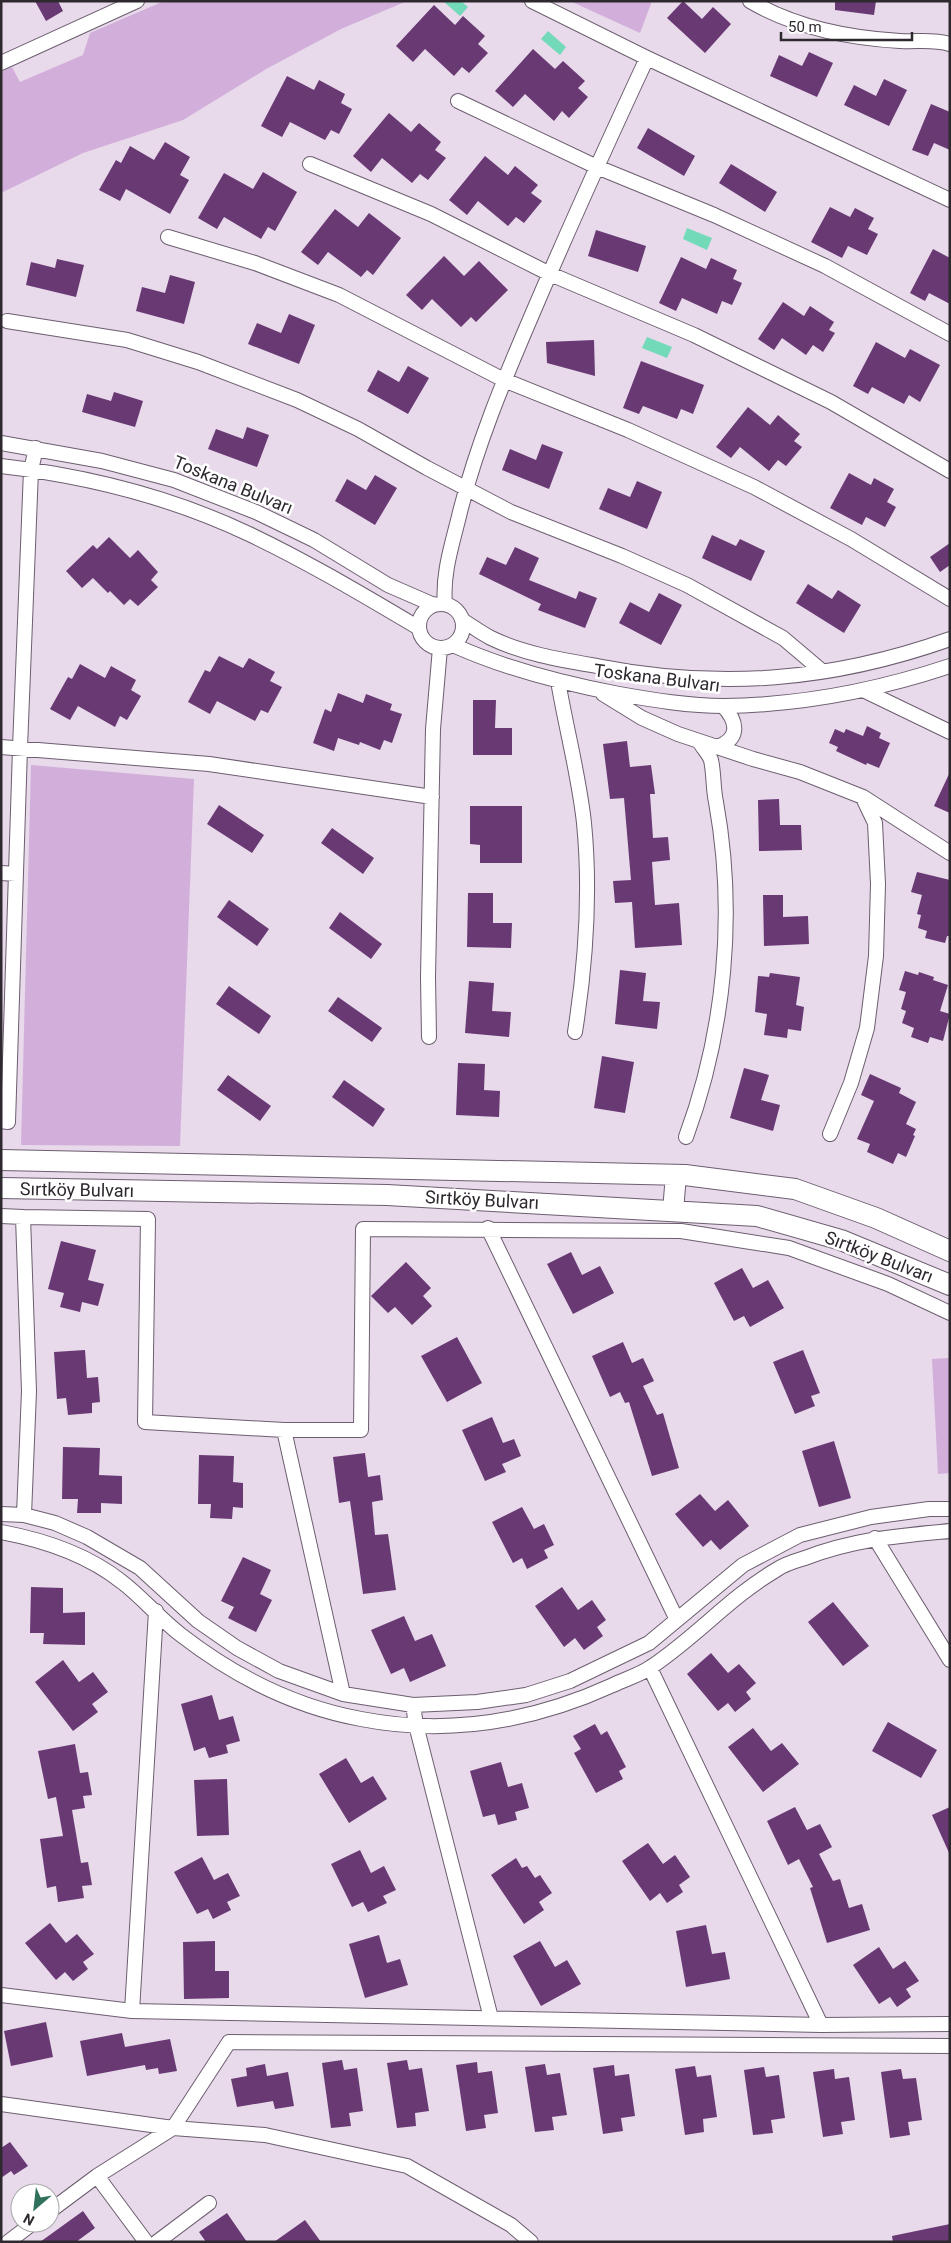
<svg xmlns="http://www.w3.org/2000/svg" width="951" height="2243" font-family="Roboto,sans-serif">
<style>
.green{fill:#d2afda}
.water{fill:#73dab9}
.building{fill:#693974}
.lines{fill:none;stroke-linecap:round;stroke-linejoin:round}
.street-casing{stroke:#6c5e6f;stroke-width:16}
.secondary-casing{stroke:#6c5e6f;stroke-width:22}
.street{stroke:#fff;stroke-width:14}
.secondary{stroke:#fff;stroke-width:20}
.labels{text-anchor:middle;stroke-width:5;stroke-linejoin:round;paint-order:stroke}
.street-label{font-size:18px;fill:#2e282f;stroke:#fff}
</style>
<rect width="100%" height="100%" fill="#e8d9eb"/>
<path class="green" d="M164,1H407L341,29L268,68L183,120L83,153L1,193V72L12,67L20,82L83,55L90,33Z
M570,1H652L640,33Z
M31,765L194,779L180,1146L21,1145Z
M950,1358V1473L938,1474L932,1359Z"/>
<path class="water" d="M443,1H461L468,7L460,16Z
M548,31L566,47L560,55L541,39Z
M687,228L712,238L707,250L683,239Z
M647,337L672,347L667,358L642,348Z"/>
<path class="building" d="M35,1H58L63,11L46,21Z
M683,1L702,19L713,7L731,24L705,53L667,18Z
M835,1H876L874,15L835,10Z
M434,5L455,25L463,16L485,36L478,44L488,53L469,73L462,67L454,76L425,49L413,62L396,46Z
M533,49L555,69L563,61L585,81L578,88L588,97L569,118L562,111L554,121L525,94L513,107L495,91Z
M809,52L833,63L817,97L770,76L779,55L802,66Z
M287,76L314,90L319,80L345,94L341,103L352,109L339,134L331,130L325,140L290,122L282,137L261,126Z
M884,79L907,90L889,126L844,105L854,85L876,96Z
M931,104L950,112V150L934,143L928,156L912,150Z
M389,113L411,132L419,123L441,142L435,150L446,158L428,180L420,174L412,183L382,158L371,172L353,156Z
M648,128L695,156L684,176L637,148Z
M165,142L190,157L180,175L189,180L170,214L126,189L120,201L99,190L116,160L121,163L130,146L154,160Z
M485,156L508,175L515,166L538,185L531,193L542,201L524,223L516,217L508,226L478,201L467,215L449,200Z
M731,164L777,192L765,212L719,183Z
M263,172L297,192L275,231L268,227L261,239L224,217L217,229L198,218L224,173L253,189Z
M830,207L850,217L855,208L874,218L868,229L878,234L867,255L848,246L842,258L811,242Z
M335,209L358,227L369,213L401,238L373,275L367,270L361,277L328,252L318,265L301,252Z
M596,230L646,246L638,272L588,256Z
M933,249L950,258V304L929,293L925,301L910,293Z
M444,256L464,276L479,261L508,290L476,322L471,317L461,327L432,299L422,310L406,295Z
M681,257L706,269L711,258L737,270L733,279L742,283L732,305L722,301L717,314L682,298L676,311L659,303Z
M57,259L84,265L76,297L26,285L31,262L55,268Z
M170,275L195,282L184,324L136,311L142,287L165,293Z
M783,302L804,316L810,306L834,322L829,330L835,333L823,352L813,345L806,355L782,338L774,350L758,339Z
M289,314L315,325L299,364L248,344L257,323L281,333Z
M594,340L595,376L547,363L546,342Z
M876,342L905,358L910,349L940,365L920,402L909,395L904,404L872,387L868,394L853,386Z
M641,361L704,385L693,414L681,409L677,419L643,406L639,414L623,408Z
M408,366L429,378L408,414L367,391L378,370L399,382Z
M114,392L143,401L135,427L82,412L87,394L111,401Z
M748,407L770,425L778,415L800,434L794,441L802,447L786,466L778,460L769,471L740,447L731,458L716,447Z
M247,427L269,435L257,467L208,449L216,429L243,439Z
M542,444L563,452L549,489L502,470L510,449L536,460Z
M849,473L871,485L874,478L894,489L887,502L896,507L885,527L866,517L862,525L830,508Z
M375,475L397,488L375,525L335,501L347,479L366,490Z
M637,481L662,492L647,529L599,509L608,488L630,497Z
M712,535L736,546L740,539L765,551L751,581L702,558Z
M109,537L130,558L138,550L158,572L151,580L158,587L138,606L130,599L124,605L110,591L108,593L93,578L82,588L66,571L93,545L97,549Z
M950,543V565L940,572L930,557Z
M515,547L539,558L529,580L576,599L579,591L597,598L585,628L538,610L541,604L479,574L487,557L506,565Z
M808,584L832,599L838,590L861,605L844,633L796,603Z
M659,593L682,605L661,645L619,623L630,602L649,612Z
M219,656L243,668L249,658L275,672L270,681L282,687L268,713L261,710L255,721L217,701L210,714L188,702L205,670L210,672Z
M80,664L105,678L111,666L136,680L131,690L141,696L127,720L120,716L115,727L78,706L70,720L50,709L68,677L72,679Z
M338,693L363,703L366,694L392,704L390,710L402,714L392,743L384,740L380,750L360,742L359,745L338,738L334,751L313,743L325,709L331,712Z
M473,700H496L495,728H512V755H473Z
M867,726L881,733L879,738L890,743L879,768L867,763L866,765L836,751L838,747L829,743L835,729L844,733L846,729L863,736Z
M627,741L630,767L651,765L655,794H650L653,838L668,837L670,860L652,862L655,905L679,903L682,945L635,948L632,902L615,903L613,881L631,880L624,798L610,799L603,744Z
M950,772V813L934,806Z
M779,799L780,825H801L802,850L759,851L758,800Z
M219,805L264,835L252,853L207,824Z
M470,806H522V863H480V845L470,844Z
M332,828L374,858L363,874L321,843Z
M917,872L950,880V936H947L945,943L925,938L927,931L918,928L921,915L917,914L922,895L911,892Z
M468,893H493V923H512L511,948L467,947Z
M763,895H783V917L808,916L809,944L764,946Z
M229,900L269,929L257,946L217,917Z
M340,912L382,944L371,959L329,928Z
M620,970L646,973L643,1001L660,1002L657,1029L615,1024Z
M905,971L918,975L919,972L934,977L933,980L948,985L940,1011L950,1014L943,1041L930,1037L928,1043L911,1037L914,1028L902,1023L906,1011L901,1009L906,992L899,990Z
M770,973L800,977L796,1005L804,1007L801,1031L788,1029L787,1038L764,1035L767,1014L755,1012L758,976L769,977Z
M469,981L494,983L492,1011L511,1012L509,1037L465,1033Z
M229,986L271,1016L259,1034L216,1004Z
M338,997L382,1028L372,1042L328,1011Z
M602,1056L634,1062L625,1113L594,1108Z
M458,1063L485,1064L484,1090L500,1091L499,1117L456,1115Z
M744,1068L769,1075L761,1100L780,1105L773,1131L730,1118Z
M870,1074L901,1088L899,1093L916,1102L906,1124L916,1129L913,1135L915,1136L906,1157L898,1153L893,1164L867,1152L870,1144L857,1139L874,1101L861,1095Z
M228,1075L271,1106L260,1121L217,1090Z
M344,1080L385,1109L373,1127L332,1097Z
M61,1241L96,1250L88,1280L104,1284L98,1306L82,1302L80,1312L60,1307L64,1293L48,1289Z
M571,1252L582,1275L600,1266L614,1293L573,1314L547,1264Z
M406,1262L431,1288L423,1296L432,1306L412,1325L395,1307L388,1313L371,1296Z
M742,1268L753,1288L768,1280L784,1308L750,1327L744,1316L734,1321L714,1283Z
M457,1337L482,1383L447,1402L421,1356Z
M623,1342L632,1363L643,1358L654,1381L643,1386L657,1415L663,1413L679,1468L652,1476L629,1402L625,1403L620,1392L610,1397L592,1356Z
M85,1350L87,1378L98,1377L100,1402L92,1403V1413L68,1415L66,1398L57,1399L54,1352Z
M803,1350L820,1393L811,1396L815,1406L795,1414L773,1362Z
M492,1417L503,1443L514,1439L521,1456L502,1464L506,1472L485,1481L462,1430Z
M834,1441L851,1498L819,1507L802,1451Z
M63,1447L100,1448L99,1475L122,1476V1504L101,1503V1513H77L78,1499H62Z
M365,1453L368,1477L380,1475L383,1500L372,1502L375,1535L388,1534L396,1590L363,1594L350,1501L339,1503L333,1457Z
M199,1455L234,1456L233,1482L243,1483V1508L233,1507L232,1519L210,1518L211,1504H198Z
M700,1494L715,1511L728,1500L749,1526L720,1550L711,1540L703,1547L675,1514Z
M522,1507L534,1529L544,1524L554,1545L544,1550L548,1558L527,1569L522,1558L513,1563L492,1522Z
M243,1557L271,1570L260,1594L272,1600L256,1632L228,1618L234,1607L221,1601Z
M31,1587L63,1588V1613L85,1612V1645L43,1644L44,1633H30Z
M562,1587L578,1610L592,1600L606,1620L597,1627L603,1636L584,1650L575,1638L564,1647L535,1606Z
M833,1602L869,1646L843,1666L808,1622Z
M404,1616L415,1641L432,1634L446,1666L410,1682L404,1668L391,1674L371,1630Z
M711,1653L728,1673L739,1664L756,1683L746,1692L751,1699L735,1712L728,1703L718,1711L687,1674Z
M63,1660L79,1682L93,1672L108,1692L92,1704L98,1712L73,1731L35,1682Z
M212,1695L219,1720L233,1716L240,1741L226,1745L228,1753L209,1758L205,1747L194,1751L181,1704Z
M888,1722L937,1750L921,1778L872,1751Z
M595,1724L601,1735L607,1731L626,1767L619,1771L623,1779L596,1793L574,1753L581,1749L573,1736Z
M753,1728L771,1751L782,1743L799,1764L763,1792L728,1747Z
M75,1744L80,1773L88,1772L92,1795L83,1796L85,1808L72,1810L81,1863L88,1862L92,1885L82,1886L84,1898L58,1902L56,1886L47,1888L40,1839L63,1836L56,1797L48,1799L38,1751Z
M346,1758L361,1783L373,1776L387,1799L349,1823L319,1774Z
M501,1762L508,1787L522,1783L529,1808L515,1812L517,1820L498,1825L495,1814L483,1817L470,1771Z
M227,1779L229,1835L197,1836L194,1780Z
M795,1807L807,1830L820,1824L832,1847L819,1854L833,1881L840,1879L849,1908L862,1904L870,1930L827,1943L810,1888L813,1887L799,1859L788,1865L767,1821Z
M950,1807V1855L932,1815Z
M648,1843L663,1864L675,1855L690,1877L679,1885L683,1892L667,1903L660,1893L650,1901L622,1861Z
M360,1850L371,1873L384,1866L396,1890L383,1896L387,1903L368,1912L363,1902L352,1907L331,1864Z
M202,1857L214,1880L228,1873L240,1896L227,1902L231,1910L213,1919L208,1909L197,1914L174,1872Z
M516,1858L522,1868L527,1866L535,1878L540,1875L552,1893L539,1902L544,1910L524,1924L491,1875Z
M50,1923L66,1943L77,1934L94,1954L83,1962L88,1969L73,1981L65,1972L56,1980L25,1943Z
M706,1925L712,1954L725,1952L730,1979L686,1987L676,1931Z
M379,1935L387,1963L400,1959L408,1985L365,1998L349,1944Z
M215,1941V1971H229V1998L184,1999L183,1942Z
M540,1941L555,1967L567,1960L581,1984L541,2006L513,1956Z
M879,1947L893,1969L905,1961L919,1981L906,1989L911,1997L897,2007L890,1997L879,2004L853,1965Z
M46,2022L53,2057L11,2066L4,2031Z
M122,2033L125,2047L170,2039L177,2071L159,2074L158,2068L146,2070L145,2065L87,2076L80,2041Z
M342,2060L344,2070L357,2068L363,2111L349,2113L351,2126L331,2128L322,2063Z
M407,2060L409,2070L422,2068L429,2111L415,2113L416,2126L397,2128L387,2063Z
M477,2062L478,2073L492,2071L498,2113L484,2115L486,2128L466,2131L456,2065Z
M265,2064L267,2076L288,2072L294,2106L275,2109L273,2101L237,2107L231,2079L247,2076L246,2068Z
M545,2064L547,2075L560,2073L567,2115L552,2117L554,2130L535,2132L525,2067Z
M614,2065L615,2076L629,2074L635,2116L621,2118L623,2131L603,2134L593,2068Z
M695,2066L697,2077L711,2075L717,2117L703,2119L704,2132L685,2135L675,2069Z
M764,2067L766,2077L779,2075L785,2118L771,2120L773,2133L753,2135L744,2070Z
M834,2069L835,2079L849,2077L855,2120L841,2122L843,2134L823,2137L813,2072Z
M901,2069L903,2079L916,2078L922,2120L908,2122L910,2135L890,2138L881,2072Z
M10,2142L28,2166L14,2175L11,2171L1,2178V2148Z
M83,2211L95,2228L76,2242H40Z
M227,2213L247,2242H206L199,2232Z
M305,2220L321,2242H274Z
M950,2224V2242H893L892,2236Z"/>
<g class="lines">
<defs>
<path id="street" d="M532,1L647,58L950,200
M750,1C796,28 848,38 900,41C917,42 934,39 950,44
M1,63L137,1
M458,101L597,167L714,215L825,266L950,334
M310,164L431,214L550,274L694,335L831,402L950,471
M168,237L255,263L339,295L504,380L628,430L754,487L851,539L950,599
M7,321L127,340L198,362L297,400L358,429L427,468L511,512L622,556L687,585L783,638L822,671
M1,443L102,461L174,480L256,512L314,540L388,585L434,605
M1,466C87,476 171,497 249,534C308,562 363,595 419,628
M445,604C442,573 453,542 460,512C477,444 504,380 531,317C568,230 607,144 647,58
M419 626a22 22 0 1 1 44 0a22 22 0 1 1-44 0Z
M462,620C472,626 481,633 491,638C524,654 562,660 597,666C720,690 831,681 950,639
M453,645C506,669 561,683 619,694C653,700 689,706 724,706C800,705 878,690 950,666
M558,681C566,728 579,776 584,823C591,894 586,962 575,1032
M863,690L950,732
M603,694L642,718L678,734L753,759L800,772L863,797L950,853
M1,747L209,764L432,797
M717,747C740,739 738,722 723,706
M1,873L16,874
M429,1037L428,977L433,729L440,648
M1,1121L8,1122L20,748L31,470L36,448
M830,1134L851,1083L867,1028L876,956L878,884L875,823L863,798
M686,1137C725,1031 736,913 716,802C713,789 714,773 711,760C709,754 702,747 699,741
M1,1216L23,1217
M488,1228L677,1620
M284,1430L343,1694
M1,1514L24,1515L55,1523L87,1537L140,1568L198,1621L237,1648L279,1671L343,1694L413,1705L477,1702L526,1695L570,1681L649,1643L743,1565L800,1535L871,1517L929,1509H950
M24,1515L29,1391L23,1217L148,1219L145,1422L284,1430H361L363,1229L681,1231L789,1248L888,1284L950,1313
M1,1532C44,1540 87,1554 122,1582C143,1598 160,1619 181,1635C234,1676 295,1707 361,1719C448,1736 532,1722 613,1685C625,1679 640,1675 651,1667C695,1638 730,1597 776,1570C784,1564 795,1561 805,1558C855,1539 897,1536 950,1531
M875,1538L950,1660
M650,1668L821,2025
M413,1705L416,1725L491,2018
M1,1995L132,2011L821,2025L950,2024
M132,2011L156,1611
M1,2104L173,2128L265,2135L407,2166L511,2225L531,2242
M97,2176L146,2242
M50,2211L97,2176L173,2128L229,2042L950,2046
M8,2242L33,2223
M157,2242L209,2203"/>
<path id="secondary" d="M1,1160L685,1175L795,1189L876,1218L950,1251
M1,1188L387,1195L757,1216L841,1240L950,1285
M673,1211L676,1175"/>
</defs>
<use href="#street" class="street-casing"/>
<use href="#secondary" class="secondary-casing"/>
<use href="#street" class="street"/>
<use href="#secondary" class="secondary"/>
</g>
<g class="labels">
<g class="street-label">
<text transform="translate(233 485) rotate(22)" y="6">Toskana Bulvarı</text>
<text transform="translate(657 678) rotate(7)" y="6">Toskana Bulvarı</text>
<text transform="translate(77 1190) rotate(1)" y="6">Sırtköy Bulvarı</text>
<text transform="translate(482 1200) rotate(3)" y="6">Sırtköy Bulvarı</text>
<text transform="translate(879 1257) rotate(21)" y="6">Sırtköy Bulvarı</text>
</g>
</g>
<rect width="951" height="2243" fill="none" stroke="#2e282f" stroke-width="5"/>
<g transform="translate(35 2208) rotate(208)"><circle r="24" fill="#ffffff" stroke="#aba9ac"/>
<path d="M0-4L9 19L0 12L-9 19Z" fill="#31705c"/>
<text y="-8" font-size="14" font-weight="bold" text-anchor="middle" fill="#2e282f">N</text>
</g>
<path d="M781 32v8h131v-8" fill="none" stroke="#2e282f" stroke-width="2.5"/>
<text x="788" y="32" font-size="15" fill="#2e282f" stroke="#ffffff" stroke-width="4" paint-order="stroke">50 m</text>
</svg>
